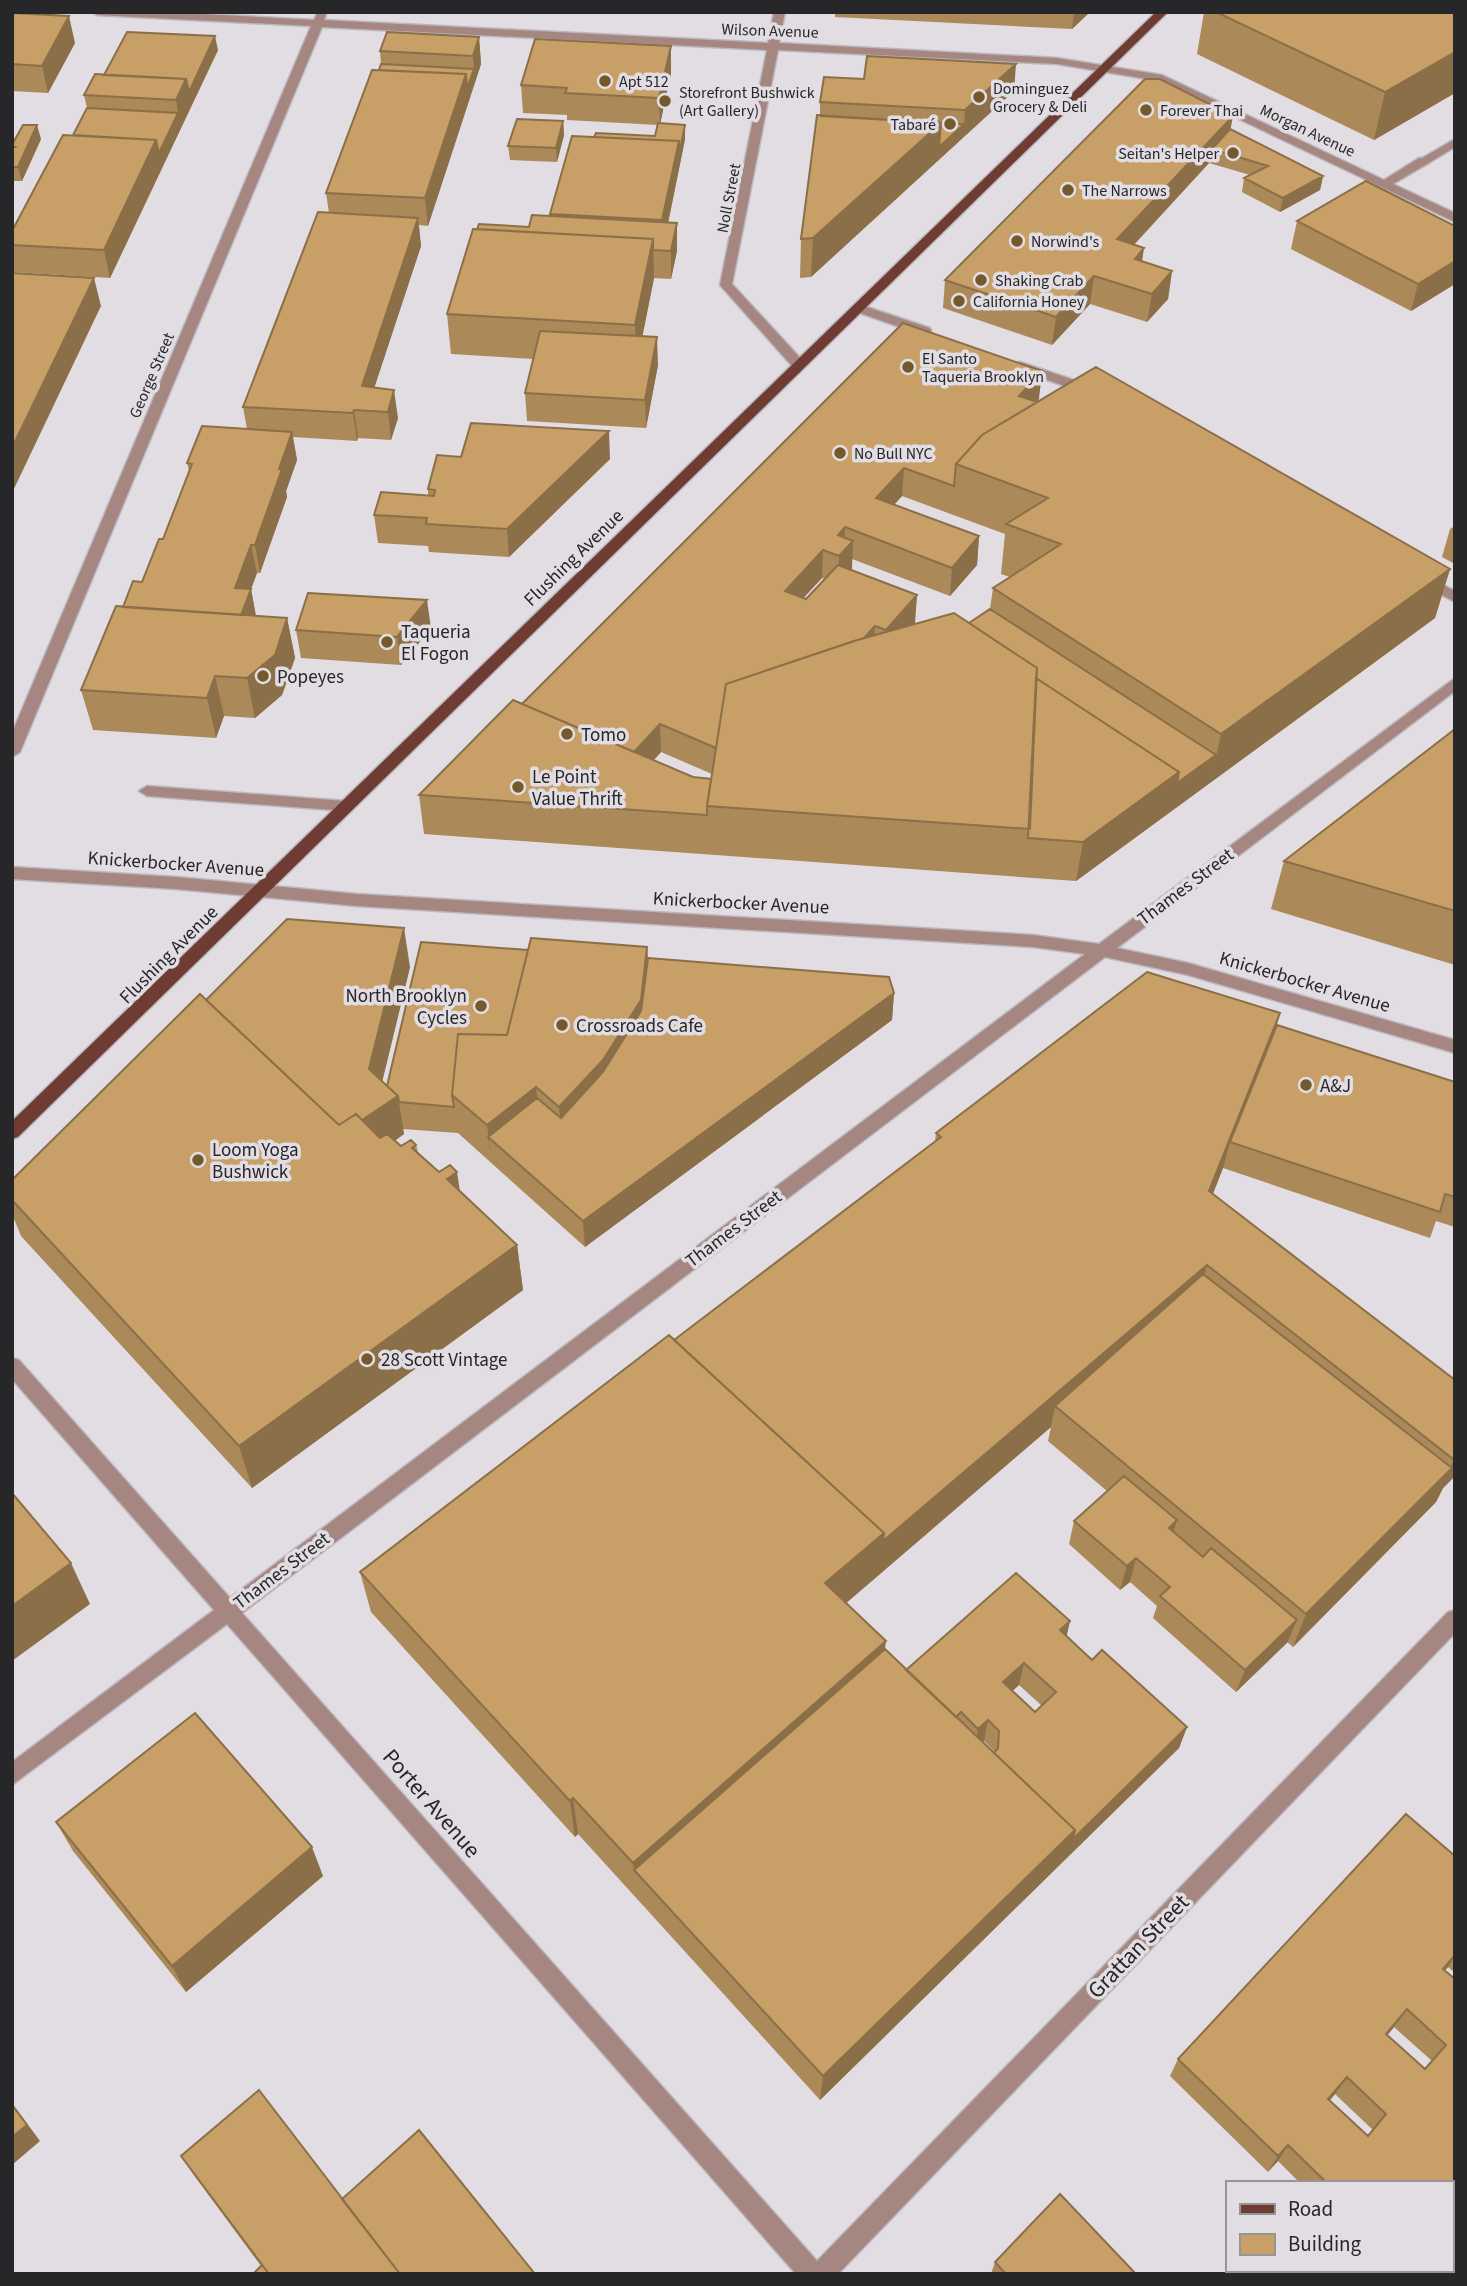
<svg xmlns="http://www.w3.org/2000/svg" width="1467" height="2286" font-family="'Source Sans 3',sans-serif">
<style>
.lines{fill:none;stroke-linecap:round;stroke-linejoin:round}
.service-casing{stroke:#bcb8be;stroke-width:3}
.minor-casing{stroke:#bcb8be;stroke-width:3}
.primary-casing{stroke:#bcb8be;stroke-width:3}
.service{fill:#a58680;fill-rule:evenodd}
.minor{fill:#a58680;fill-rule:evenodd}
.primary{fill:#6f3c34;fill-rule:evenodd}
.wall{fill:#ab8959;fill-rule:evenodd}
.shaded-wall{fill:#8b6f48}
.building{fill:#c79f67;stroke:#8b6f48;stroke-width:2;fill-rule:evenodd}
.poi-dot{fill:#73592b;stroke:#e1dde3;stroke-width:2.5}
.labels{text-anchor:middle;stroke-width:7;stroke-linejoin:round;paint-order:stroke}
.far-street-label{font-size:16px;fill:#272628;stroke:#e1dde3}
.far-poi-label{font-size:16px;fill:#272628;stroke:#e1dde3;text-anchor:start}
.street-label{font-size:19px;fill:#272628;stroke:#e1dde3}
.poi-label{font-size:19px;fill:#272628;stroke:#e1dde3;text-anchor:start}
.near-street-label{font-size:23px;fill:#272628;stroke:#e1dde3}
</style>
<rect width="100%" height="100%" fill="#e1dde3"/>
<g class="lines">
<defs>
<path id="service" d="M1455,139V147L1427,164L1417,161Z
M147,786L346,801L354,806L346,811L147,796L139,791Z"/>
<path id="minor" d="M92,12H166L314,20L317,13L323,12L326,15L324,20L768,43L774,12H785L779,43L1057,58L1162,75L1384,180L1419,158H1427V164L1393,184L1455,213V222L1159,81L1057,64L778,50L732,284L803,361V367H793L720,285L767,50L322,27L20,752L12,757V733L311,26L97,15Z
M858,304L930,328L931,331L925,335L920,334L854,311L852,308Z
M1020,362L1095,387L1097,390L1095,393H1085L1015,369V363Z
M1424,575L1455,591V602L1419,583L1417,580Z
M1455,678V691L1117,948L1188,963L1455,1040V1053L1188,975L1105,957L242,1613L817,2261L1448,1612L1455,1610V1633L838,2274H796L227,1624L12,1785V1762L214,1610L12,1379V1358L19,1360L230,1598L1085,954L1033,947L357,906L176,889L12,879V867L176,877L357,894L1033,935L1099,944Z"/>
<path id="primary" d="M1156,12H1168L18,1137L12,1139V1121Z"/>
</defs>
<use href="#service" class="service-casing"/>
<use href="#minor" class="minor-casing"/>
<use href="#primary" class="primary-casing"/>
<use href="#service" class="service"/>
<use href="#minor" class="minor"/>
<use href="#primary" class="primary"/>
</g>
<path class="wall" d="M835,12H1090L1072,29L835,17Z
M1204,12H1455V93L1374,140L1197,54Z
M12,13L75,43L48,93L12,91Z
M479,37L481,64L428,226L419,225L421,246L374,388L398,418L391,440L358,438L357,441L293,437L297,460L286,491L287,497L260,573H257L251,589L256,616L287,618L295,658L282,695L255,718L224,716L216,738L93,730L81,690L123,607L142,582L163,539L189,471L187,463L247,429L243,407L329,213L326,193L381,64L380,51Z
M218,50L110,278L13,272L12,231L73,135L87,108L84,95L104,75Z
M671,73L660,123L685,139L668,223H677V251L671,279L654,278L642,336L658,365L646,428L527,421L525,393L533,359L451,354L447,314L529,227L550,216V214L594,137L655,136L658,125L567,120V115L523,113L521,85Z
M1014,91L811,277L800,278L801,239L820,116V102Z
M563,121L564,135L557,162L510,160L508,146Z
M1230,129L1323,176L1320,190L1280,212L1242,192L1244,178L1250,175L1209,163L1134,245L1142,261L1172,271L1168,299L1147,322L1090,304L1052,345L943,308L945,280Z
M41,139L22,181H12V145Z
M1297,221L1455,226V284L1411,311L1291,249Z
M903,323L1039,399L1036,402L1450,569L1435,618L1076,881L424,834L419,795L522,704ZM902,496L1005,534L1001,574L1010,577L993,588L990,609L969,623L914,624L917,595L851,570L852,559L950,596L977,565L979,536L894,505ZM822,578L825,579L806,599L803,598ZM661,752L712,774L711,779L693,777L653,761Z
M461,457L610,459L509,557L429,552L428,546L378,543L374,515L428,495V489Z
M1455,526V564L1442,557L1450,529Z
M431,628L401,665L301,658L296,630Z
M1455,729V965L1271,909L1284,861Z
M647,947L648,958L894,993L892,1020L585,1247L458,1133L403,1129L404,1134L395,1141L401,1146L416,1145L418,1152L517,1245L523,1290L252,1488L21,1236L12,1214V1180L206,1000L410,967L382,1082L387,1086L528,950Z
M1280,1013L1277,1025L1455,1082V1227L1436,1221L1430,1238L1223,1168L1213,1194L1455,1380V1476L1443,1488L1436,1502L1293,1647L1287,1642L1236,1692L1153,1618L1157,1606L1130,1582L1120,1590L1069,1544L1074,1521L1107,1491L1048,1441L1051,1427L846,1603L885,1649L906,1670L1070,1621L1066,1636L1092,1660L1187,1727L1179,1748L820,2100L578,1834L575,1837L371,1612L360,1572L674,1340L935,1141L936,1133ZM1019,1685L1042,1706L1035,1712L1012,1691ZM984,1741L995,1752L994,1753L983,1742Z
M56,1822L323,1876L186,1992L73,1851Z
M1455,1856V1973L1448,1967L1445,1970L1451,2183H1300L1278,2161L1268,2172L1170,2076L1178,2059ZM1394,2027L1432,2061L1425,2069L1387,2035ZM1335,2094L1373,2130L1368,2136L1330,2100Z
M181,2156L342,2199L535,2274L261,2266L196,2178Z
M995,2262L1136,2274H991Z
M1369,2270H1379L1376,2274H1373Z"/>
<path class="shaded-wall" d="M1074,12H1090L1072,29Z
M69,16L75,43L48,93L42,66Z
M215,36L218,50L110,278L104,250L156,140L178,113L176,100L186,79Z
M479,37L481,64L428,226L425,198L466,74L474,69L473,56Z
M671,46V73L660,125L659,98Z
M1455,52V93L1374,140L1385,92Z
M1016,64L1014,91L811,277L813,238L941,123L964,124L965,110Z
M1233,116L1228,143L1212,149L1209,163L1113,267L1117,239Z
M563,121L564,135L557,162L556,148Z
M37,125L41,139L22,181L18,167Z
M685,125V139L679,169V155Z
M679,141V169L663,248L662,220Z
M1323,176L1320,190L1280,212L1283,198Z
M418,218L421,246L367,410L362,386Z
M677,223V251L671,279V251Z
M653,239L654,278L637,364L635,325Z
M1144,248L1140,276L1135,259Z
M1455,261V284L1411,311L1418,284Z
M1172,271L1168,299L1147,322L1152,294Z
M1094,276L1090,304L1052,345L1056,317Z
M94,278L101,306L12,493V448Z
M657,337L658,365L646,428L645,400Z
M1042,371L1039,399L1016,424L1019,396Z
M394,390L398,418L391,440L388,412Z
M354,410L358,438L357,441L353,413Z
M609,431L610,459L509,557L507,529Z
M292,432L297,460L286,491L287,497L260,573L255,545L279,469Z
M904,468L902,496L874,526L876,498Z
M845,527L844,551L853,541L852,569L838,584L839,556L838,535Z
M979,536L977,565L950,596L952,568Z
M251,545L257,573L251,589L256,617L243,654L235,588Z
M823,550L822,578L784,619L785,591Z
M1450,569L1435,618L1210,783L1221,734Z
M917,595L915,623L884,659L886,630Z
M427,600L431,628L401,665L397,637Z
M287,618L295,658L282,695L255,718L247,678Z
M875,626L873,654L845,659Z
M215,676L224,716L216,738L207,698Z
M660,724L661,752L628,789L626,761Z
M1216,755L1210,783L1076,881L1083,842L1179,772Z
M404,928L410,967L376,1107L369,1069Z
M647,947L649,986L643,1038L563,1145L559,1107Z
M894,993L892,1020L585,1247L583,1221Z
M1280,1013L1269,1052L1230,1142L1223,1168L1199,1228L1209,1191Z
M536,1087L540,1125L488,1137L492,1163L487,1125Z
M398,1096L404,1134L348,1172L340,1134Z
M457,1172L464,1218L447,1179Z
M517,1245L523,1290L252,1488L239,1446Z
M1207,1265L1197,1302L1055,1406L1051,1427L823,1623L825,1583L884,1533Z
M1455,1458V1476L1443,1488L1436,1502L1293,1647L1306,1614L1447,1473Z
M1177,1520L1170,1544L1169,1528Z
M1136,1558L1130,1582L1120,1590L1127,1566Z
M71,1563L90,1604L12,1661V1606Z
M1297,1620L1287,1643L1236,1692L1245,1670Z
M1070,1621L1065,1643L1060,1630Z
M886,1641L881,1681L634,1870L633,1863Z
M1024,1663L1019,1685L998,1704L1003,1682Z
M988,1720L984,1741L974,1750L978,1729Z
M1187,1727L1179,1748L820,2100L823,2076L1075,1830Z
M573,1798L578,1834L575,1837L570,1801Z
M312,1847L323,1876L186,1992L172,1966Z
M1455,1955L1448,1967L1430,1987L1443,1969Z
M1407,2009L1394,2027L1374,2052L1386,2034Z
M1347,2077L1335,2094L1317,2116L1328,2099Z
M12,2103L40,2141L12,2165Z
M1288,2145L1278,2161L1268,2172L1278,2156Z"/>
<path class="building" d="M1216,12H1455V52L1385,92Z
M12,13L69,16L42,66L12,64Z
M127,32L215,36L189,92L186,79L104,75Z
M387,32L479,37L473,56L380,51Z
M535,39L671,46L659,98L565,93L567,88L521,85Z
M867,56L1016,64L965,110L820,102L824,77L864,79Z
M381,64L474,69L467,88L466,74L379,70Z
M372,70L466,74L425,198L326,193Z
M95,74L186,79L176,100L84,95Z
M1145,79H1160L1233,116L1117,239L1144,248L1135,259L1172,271L1152,294L1094,276L1056,317L945,280Z
M87,108L178,113L159,153L156,140L73,135Z
M817,115L941,123L813,238L801,239Z
M820,116L964,124L939,147L941,123Z
M517,119L563,121L556,148L508,146Z
M658,123L685,125L679,155V141L594,137L596,133L655,136Z
M23,125H37L18,167H12V147H15L12,145Z
M1230,129L1323,176L1283,198L1244,178L1268,166L1212,149Z
M63,135L156,140L104,250L12,245V231Z
M572,136L679,141L662,220L550,214Z
M1366,181L1455,226V261L1418,284L1297,221Z
M318,212L418,218L362,386L394,390L388,412L354,410L353,413L243,407Z
M532,215L677,223L671,251L653,250V239L477,229L479,224L529,227Z
M473,229L653,239L635,325L447,314Z
M12,273L94,278L12,448Z
M903,323L1042,371L1019,396L1037,402L982,435L956,464L954,486L904,468L876,498L979,536L952,568L845,527L838,535L853,541L839,556L823,550L785,591L806,599L838,565L917,595L886,630L875,626L864,638L726,684L716,748L660,724L634,752L522,704Z
M540,331L657,337L645,400L525,393Z
M1096,367L1450,569L1221,734L993,588L1061,544L1006,524L1048,498L956,464L982,435Z
M471,423L609,431L507,529L426,524L427,518L374,515L381,492L434,496L435,490L428,489L437,455L461,457Z
M202,426L292,432L279,469H282L255,545H251L235,588L251,589L241,615L123,607L133,581L142,582L159,539H163L192,464L187,463Z
M308,593L427,600L397,637L296,630Z
M116,606L287,618L275,655L247,678L215,676L207,698L81,690Z
M990,609L1216,755L1177,783L1179,772L1036,678L1037,668L969,623Z
M954,613L1037,668L1030,829L707,806L726,684L854,641Z
M1036,678L1179,772L1083,842L1028,838Z
M513,700L693,777L711,779L707,806V815L419,795Z
M1455,729V911L1284,861Z
M287,919L404,928L369,1069L398,1096L362,1120L356,1114L339,1125L206,1000Z
M531,938L647,947L641,1000L603,1060L559,1107L536,1087L487,1125L452,1095L458,1034L507,1035Z
M421,942L528,950L507,1035L458,1034L452,1095L454,1107L399,1102L398,1096L387,1086Z
M648,958L889,977L894,993L583,1221L488,1137L537,1098L561,1118L603,1072L641,1011Z
M1147,972L1280,1013L1209,1191L1455,1380V1458L1453,1459L1207,1265L883,1541L884,1533L674,1340L941,1137L936,1133Z
M200,994L339,1125L356,1114L380,1138L387,1134L401,1146L411,1140L416,1145L412,1148L439,1172L450,1165L457,1172L447,1179L517,1245L239,1446L12,1200V1180Z
M1277,1025L1455,1082V1197L1445,1194L1440,1212L1230,1142Z
M1203,1274L1452,1468L1306,1614L1055,1406Z
M669,1335L884,1533L825,1583L886,1641L633,1863L573,1798L570,1801L360,1572Z
M1124,1476L1177,1520L1169,1528L1203,1557L1211,1548L1297,1620L1245,1670L1160,1596L1170,1587L1136,1558L1127,1566L1074,1521Z
M12,1493L71,1563L12,1606Z
M1016,1573L1070,1621L1060,1630L1092,1660L1102,1650L1187,1727L1073,1839L1075,1830L994,1753L998,1748L999,1731L988,1720L978,1729L961,1712L956,1717L906,1670ZM1024,1663L1056,1692L1035,1712L1003,1682Z
M885,1649L1075,1830L823,2076L634,1870Z
M195,1713L312,1847L172,1966L56,1822Z
M1406,1814L1455,1856V1955L1443,1969L1455,1979V2180L1451,2184V2183H1327L1288,2145L1278,2156L1178,2059ZM1407,2009L1446,2045L1425,2069L1386,2034ZM1347,2077L1386,2114L1368,2136L1328,2099Z
M259,2090L400,2274H269L181,2156Z
M12,2105L27,2125L12,2137Z
M419,2130L535,2274H400L342,2199Z
M1060,2194L1136,2274H1006L995,2262Z
M262,2265L269,2274H253Z"/>
<g class="poi-dot">
<circle cx="605" cy="81" r="7"/>
<circle cx="979" cy="97" r="7"/>
<circle cx="665" cy="101" r="7"/>
<circle cx="1146" cy="110" r="7"/>
<circle cx="950" cy="124" r="7"/>
<circle cx="1233" cy="153" r="7"/>
<circle cx="1068" cy="190" r="7"/>
<circle cx="1017" cy="241" r="7"/>
<circle cx="981" cy="280" r="7"/>
<circle cx="959" cy="301" r="7"/>
<circle cx="908" cy="367" r="7"/>
<circle cx="840" cy="453" r="7"/>
<circle cx="387" cy="642" r="7"/>
<circle cx="263" cy="676" r="7"/>
<circle cx="567" cy="734" r="7"/>
<circle cx="518" cy="787" r="7"/>
<circle cx="481" cy="1006" r="7"/>
<circle cx="562" cy="1025" r="7"/>
<circle cx="1306" cy="1085" r="7"/>
<circle cx="198" cy="1160" r="7"/>
<circle cx="367" cy="1359" r="7"/>
</g>
<g class="labels">
<g class="far-street-label">
<text transform="translate(770 30) rotate(2)" y="6">Wilson Avenue</text>
<text transform="translate(1308 130) rotate(25)" y="6">Morgan Avenue</text>
<text transform="translate(728 198) rotate(-79)" y="6">Noll Street</text>
<text transform="translate(151 375) rotate(-67)" y="6">George Street</text>
</g>
<g class="far-poi-label">
<text x="619" y="87">Apt 512</text>
<text x="993" y="94">Dominguez<tspan x="993" dy="18">Grocery &amp; Deli</tspan></text>
<text x="679" y="98">Storefront Bushwick<tspan x="679" dy="18">(Art Gallery)</tspan></text>
<text x="1160" y="116">Forever Thai</text>
<text x="936" y="130" text-anchor="end">Tabaré</text>
<text x="1219" y="159" text-anchor="end">Seitan's Helper</text>
<text x="1082" y="196">The Narrows</text>
<text x="1031" y="247">Norwind's</text>
<text x="995" y="286">Shaking Crab</text>
<text x="973" y="307">California Honey</text>
<text x="922" y="364">El Santo<tspan x="922" dy="18">Taqueria Brooklyn</tspan></text>
<text x="854" y="459">No Bull NYC</text>
</g>
<g class="street-label">
<text transform="translate(573 557) rotate(-44)" y="7">Flushing Avenue</text>
<text transform="translate(176 863) rotate(4)" y="7">Knickerbocker Avenue</text>
<text transform="translate(1185 886) rotate(-37)" y="7">Thames Street</text>
<text transform="translate(741 902) rotate(3)" y="7">Knickerbocker Avenue</text>
<text transform="translate(168 954) rotate(-45)" y="7">Flushing Avenue</text>
<text transform="translate(1305 981) rotate(16)" y="7">Knickerbocker Avenue</text>
<text transform="translate(733 1228) rotate(-37)" y="7">Thames Street</text>
<text transform="translate(281 1570) rotate(-37)" y="7">Thames Street</text>
</g>
<g class="poi-label">
<text x="401" y="638">Taqueria<tspan x="401" dy="22">El Fogon</tspan></text>
<text x="277" y="683">Popeyes</text>
<text x="581" y="741">Tomo</text>
<text x="532" y="783">Le Point<tspan x="532" dy="22">Value Thrift</tspan></text>
<text x="467" y="1002" text-anchor="end">North Brooklyn<tspan x="467" dy="22">Cycles</tspan></text>
<text x="576" y="1032">Crossroads Cafe</text>
<text x="1320" y="1092">A&amp;J</text>
<text x="212" y="1156">Loom Yoga<tspan x="212" dy="22">Bushwick</tspan></text>
<text x="381" y="1366">28 Scott Vintage</text>
</g>
<g class="near-street-label">
<text transform="translate(432 1803) rotate(49)" y="8">Porter Avenue</text>
<text transform="translate(1138 1946) rotate(-46)" y="8">Grattan Street</text>
</g>
</g>
<rect width="1467" height="2286" fill="none" stroke="#272628" stroke-width="28"/>
<rect x="1226" y="2181" width="228" height="91" fill="#e1dde3" stroke="#979498" stroke-width="2"/>
<rect x="1240" y="2204" width="35" height="10" fill="#6f3c34" stroke="#979498" stroke-width="2"/>
<text x="1288" y="2216" font-size="21" fill="#272628">Road</text>
<rect x="1240" y="2234" width="35" height="21" fill="#c79f67" stroke="#979498" stroke-width="2"/>
<text x="1288" y="2251" font-size="21" fill="#272628">Building</text>
</svg>
